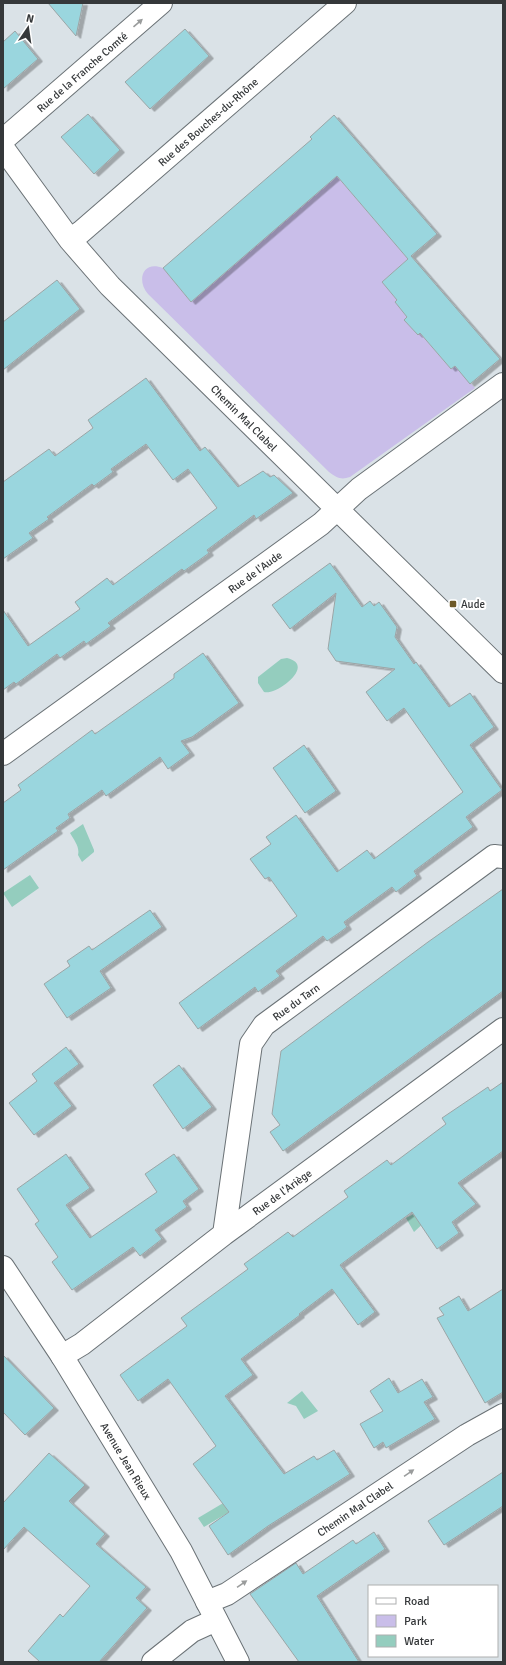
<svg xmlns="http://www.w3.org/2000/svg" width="506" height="1665" font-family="Signika,sans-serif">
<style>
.green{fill:#c9bee9}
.water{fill:#94cdbe}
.building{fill:#9ad6de;stroke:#9ba5a6;filter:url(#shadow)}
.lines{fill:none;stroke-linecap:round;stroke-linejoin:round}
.minor-casing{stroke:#6b7276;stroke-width:24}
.major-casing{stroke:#6b7276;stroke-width:24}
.minor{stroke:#fff;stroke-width:22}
.major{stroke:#fff;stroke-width:22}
.oneway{fill:#9a9c9c}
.poi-dot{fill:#6c5827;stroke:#fff;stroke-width:1.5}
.labels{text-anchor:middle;stroke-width:4;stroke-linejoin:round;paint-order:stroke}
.street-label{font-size:11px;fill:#35383a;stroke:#fff}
.poi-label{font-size:11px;fill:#35383a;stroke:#fff;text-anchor:start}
</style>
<defs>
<filter id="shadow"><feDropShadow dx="4.5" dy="2.5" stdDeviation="0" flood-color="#0004"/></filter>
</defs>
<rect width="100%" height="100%" fill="#dae2e7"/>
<path class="green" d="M337,176L408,259L382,282L397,300L395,302L407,317L405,320L418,335L420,333L451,369L455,366L475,388L350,477C341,480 337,478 329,472L148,294C136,280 143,260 163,268L191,302Z"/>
<path class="water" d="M287,658C317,665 276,696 264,692L258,683V677L281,659Z
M83,824L94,850V852L82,862L78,855C80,847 74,840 70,833Z
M30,875L39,888L12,907L3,893Z
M429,1206L428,1219L414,1232L406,1218Z
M302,1391L318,1411L304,1419L296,1406L287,1403Z
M230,1499L236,1508L204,1527L198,1518Z"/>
<path class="building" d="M48,3H83L76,36Z
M185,29L209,56L150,109L125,82Z
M15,31L38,59L3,89V42Z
M88,114L120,150L94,174L61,137Z
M334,115L437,234L411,256L500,359L470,384L455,366L451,369L420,333L418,335L404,320L407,317L395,302L397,300L382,282L408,259L337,176L191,302L163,268L312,139L310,137Z
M57,280L80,309L3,370V322Z
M146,378L200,451L205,447L238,487L263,471L270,477L274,475L293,493L256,519L254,515L207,550L209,553L184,571L182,569L108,623L111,626L86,644L84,641L60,658L57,654L16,684L14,682L3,690V610L28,646L80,609L75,602L107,578L113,585L217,508L188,469L173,480L146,444L111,469L113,472L94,486L92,484L47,517L49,519L29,533L33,538L3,559V482L49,449L55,456L93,428L88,420Z
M330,563L362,607L370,601L374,606L379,602L397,627L395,637L414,664L416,662L449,707L470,693L494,727L470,745L502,790L466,817L473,827L414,871L417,876L396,892L392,887L344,922L347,927L339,933L327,941L323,936L276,971L280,976L258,992L255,987L198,1029L179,1003L297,916L269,877L265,879L250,859L271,844L266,837L296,815L337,872L367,850L374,859L463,792L404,708L387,721L366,692L395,669L336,661L328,649L336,593L290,629L272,605Z
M203,653L239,703L192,737L181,741L190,753L168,769L160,757L106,796L102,790L68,814L70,818L56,828L58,831L3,870V803L21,790L18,785L92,730L95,734L174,678V674Z
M304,745L336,791L305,813L273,768Z
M503,889V991L283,1151L270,1132L280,1125L272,1114L281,1051L428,942Z
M150,910L162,927L100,971L111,988L67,1018L44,984L70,966L67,961L89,946L92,950Z
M66,1047L79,1064L54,1083L72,1106L34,1135L9,1103L37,1081L32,1074Z
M179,1065L212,1107L183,1129L153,1085Z
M503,1082V1151L458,1183L476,1204L452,1222L459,1233L437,1249L412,1212L340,1265L375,1312L358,1325L332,1289L299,1314L300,1315L241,1359L253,1375L225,1396L284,1474L314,1456L317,1460L334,1450L350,1474L268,1526L228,1555L209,1526L229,1512L193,1464L216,1446L168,1379L138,1401L120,1375L187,1326L181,1318L248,1269L244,1264L288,1232L293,1237L348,1197L344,1191L387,1160L391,1165L446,1124L442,1118L488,1087L490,1091Z
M66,1154L90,1188L66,1205L90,1238L157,1192L145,1174L174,1154L199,1189L183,1201L187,1207L155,1230L162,1239L140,1256L133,1247L72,1290L52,1262L58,1257L35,1224L39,1221L17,1189Z
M503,1289V1392L485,1403L437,1318L444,1315L439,1308L459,1296L468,1311Z
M3,1355L54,1408L25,1435L3,1412Z
M389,1378L398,1393L422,1379L433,1397L424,1402L435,1419L386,1448L383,1442L374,1448L360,1424L383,1411L370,1391Z
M49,1453L85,1485L69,1501L105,1534L96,1544L146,1587L136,1598L147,1608L99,1662H40L28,1651L60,1614L63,1617L90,1586L24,1527L3,1550V1503Z
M503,1472V1506L444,1545L428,1521Z
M374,1532L385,1549L317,1596L359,1662H299L250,1594L296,1563L303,1574L353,1540L356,1544Z"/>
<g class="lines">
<defs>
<path id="minor" d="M3,140L161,3
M3,148L70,240L110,286L503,672
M70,240L81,232L345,3
M3,754L321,524L359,489L503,384
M224,1234L251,1044L264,1025L494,856L503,857
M62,1356L82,1344L224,1234L503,1029
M207,1602L227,1594L467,1435L503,1415
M153,1662L192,1631L216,1620"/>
<path id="major" d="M3,1267L62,1356L181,1551L238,1662"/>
</defs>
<use href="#minor" class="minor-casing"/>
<use href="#major" class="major-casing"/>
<use href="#minor" class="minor"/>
<use href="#major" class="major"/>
</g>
<defs><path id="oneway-solid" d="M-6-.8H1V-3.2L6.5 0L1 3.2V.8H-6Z"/></defs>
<g class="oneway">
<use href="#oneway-solid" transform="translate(138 23) rotate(-41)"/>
<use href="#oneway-solid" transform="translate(409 1473) rotate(-34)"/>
<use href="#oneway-solid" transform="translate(242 1584) rotate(-34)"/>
</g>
<rect class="poi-dot" x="449" y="600" width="8" height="8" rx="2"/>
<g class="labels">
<g class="street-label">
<text transform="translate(82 72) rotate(-41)" y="4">Rue de la Franche Comté</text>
<text transform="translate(208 122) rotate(-41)" y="4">Rue des Bouches-du-Rhône</text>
<text transform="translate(244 418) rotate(45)" y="4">Chemin Mal Clabel</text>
<text transform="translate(255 572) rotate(-36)" y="4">Rue de l'Aude</text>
<text transform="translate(296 1002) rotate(-36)" y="4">Rue du Tarn</text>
<text transform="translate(282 1192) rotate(-36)" y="4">Rue de l'Ariège</text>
<text transform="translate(126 1461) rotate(59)" y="4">Avenue Jean Rieux</text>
<text transform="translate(355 1509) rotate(-34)" y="4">Chemin Mal Clabel</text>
</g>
<g class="poi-label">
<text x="461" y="608">Aude</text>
</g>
</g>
<rect width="506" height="1665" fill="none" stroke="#35383a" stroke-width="8"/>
<rect x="368" y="1585" width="130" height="72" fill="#ffffff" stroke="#aeafb0"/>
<rect x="376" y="1598" width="20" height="6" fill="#ffffff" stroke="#aeafb0"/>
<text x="404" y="1605" font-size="12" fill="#35383a">Road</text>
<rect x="376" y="1615" width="20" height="12" fill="#c9bee9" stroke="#aeafb0"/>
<text x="404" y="1625" font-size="12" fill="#35383a">Park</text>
<rect x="376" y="1635" width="20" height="12" fill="#94cdbe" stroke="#aeafb0"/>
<text x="404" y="1645" font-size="12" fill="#35383a">Water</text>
<g transform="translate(28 28) rotate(13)" stroke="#ffffff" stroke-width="3" paint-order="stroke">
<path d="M0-3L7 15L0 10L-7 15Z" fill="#35383a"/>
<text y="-6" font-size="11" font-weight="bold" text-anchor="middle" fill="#35383a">N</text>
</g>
</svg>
